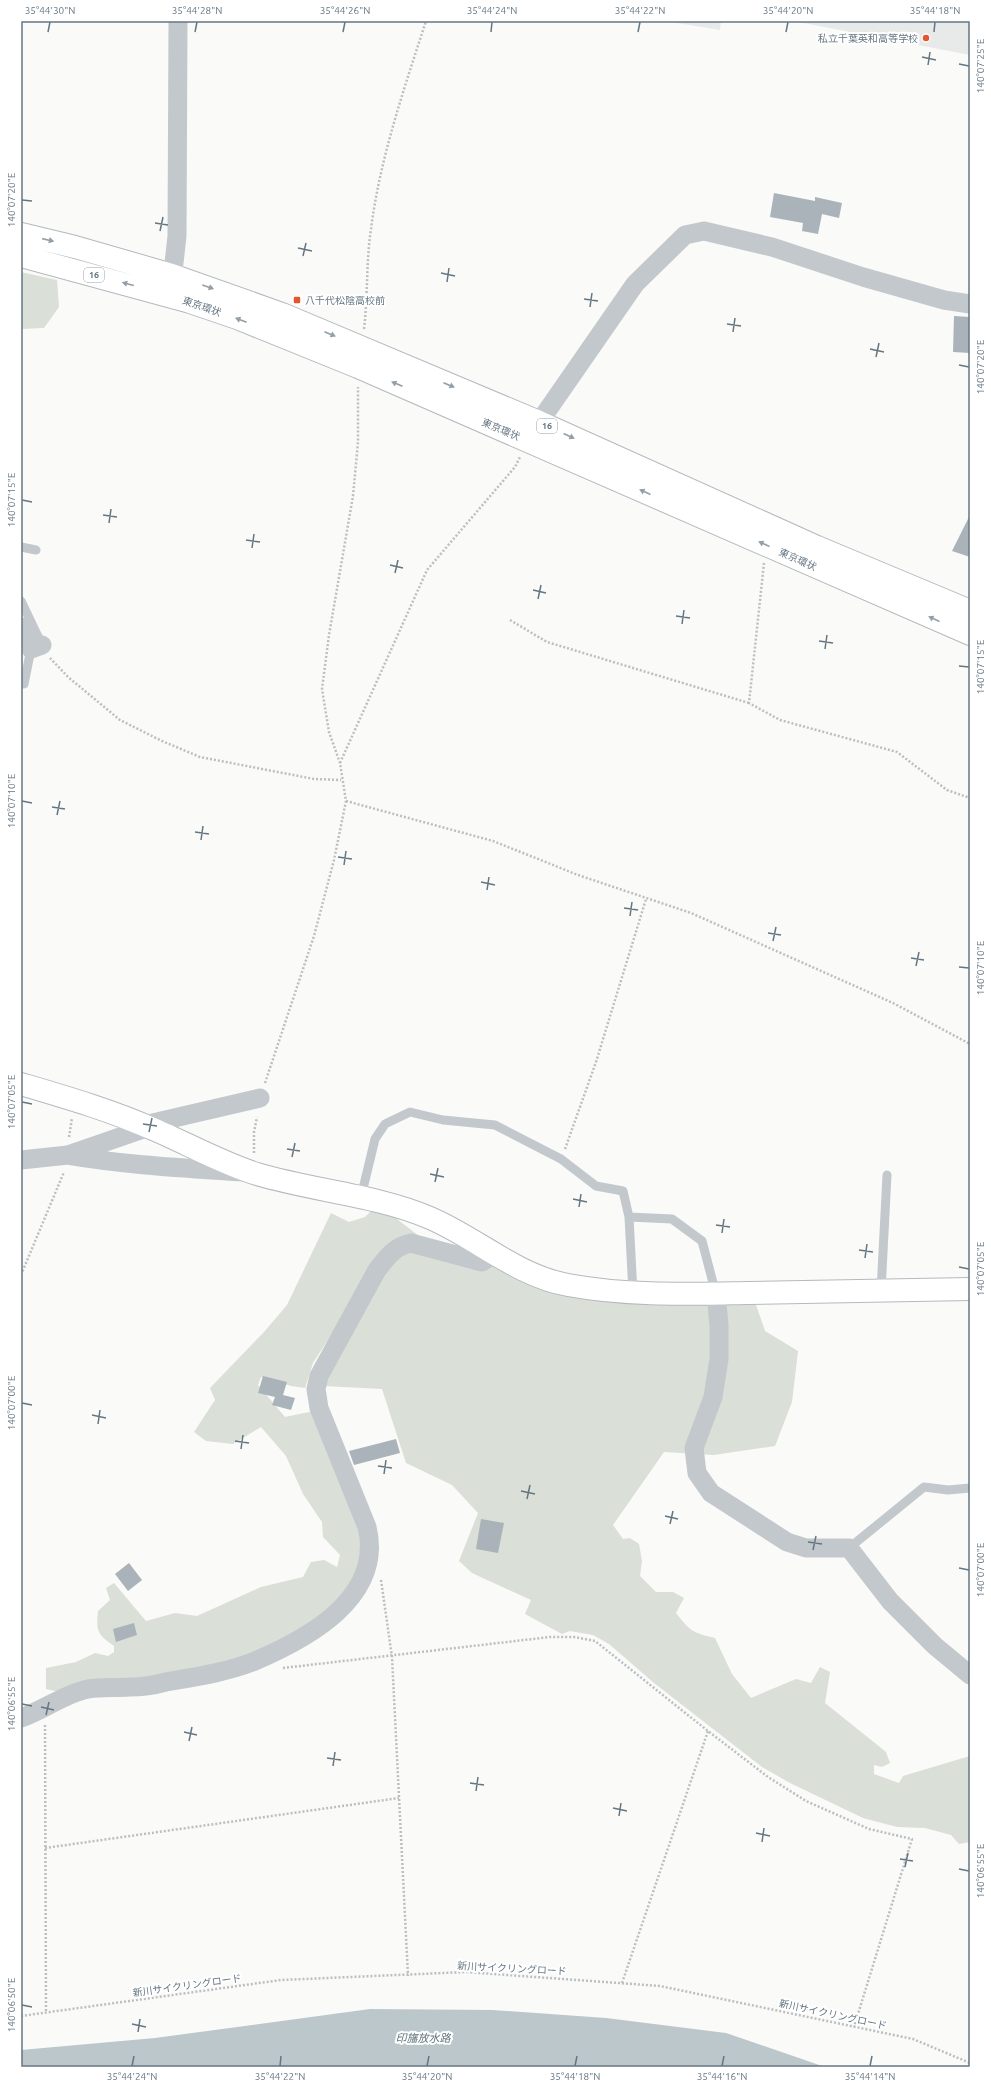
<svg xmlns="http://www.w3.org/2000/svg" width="991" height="2088" font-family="Ubuntu,'Noto Sans JP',sans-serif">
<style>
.built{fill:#e8e9e9}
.green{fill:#dadfd7}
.water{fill:#bbc7cb}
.building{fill:#aab3b9}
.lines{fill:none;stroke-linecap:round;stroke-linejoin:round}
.secondary-casing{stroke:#b3babf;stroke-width:24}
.highway-casing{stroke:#b4b9bd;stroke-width:24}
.path{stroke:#bbbfc2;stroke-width:2.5;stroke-dasharray:2 2;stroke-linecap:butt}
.lane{stroke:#c3c8cc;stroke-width:9}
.street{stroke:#c3c8cc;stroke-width:19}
.secondary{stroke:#fff;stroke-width:22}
.highway{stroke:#fff;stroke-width:22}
.oneway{fill:#939fa8}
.ticks{fill:none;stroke:#657683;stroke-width:1.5}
.poi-dot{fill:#e4572e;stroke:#fff;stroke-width:1.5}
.labels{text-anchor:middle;stroke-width:4;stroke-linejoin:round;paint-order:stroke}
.shield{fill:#fff;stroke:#939fa8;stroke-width:1}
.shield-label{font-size:9px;font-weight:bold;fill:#657683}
.poi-label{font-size:10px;fill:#657683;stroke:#fff;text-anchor:end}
.street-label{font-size:10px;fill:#657683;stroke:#fff}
.water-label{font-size:11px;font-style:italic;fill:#60757c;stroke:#fff}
.neatline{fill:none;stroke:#657683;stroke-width:1.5}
.ticks-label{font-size:10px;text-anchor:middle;fill:#657683}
</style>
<rect width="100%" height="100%" fill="#fafaf8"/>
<path class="built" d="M665,21H721L720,30Z
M793,21H970V55Z"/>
<path class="green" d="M21,272L57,280L59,307L44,328L21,329Z
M375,1207L393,1216L423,1239L497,1265L551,1293L587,1300L664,1304L755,1302L765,1331L798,1351L792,1402L775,1446L714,1455L664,1452L613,1525L623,1539L630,1538L639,1544L642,1561L640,1576L656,1592H673L684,1598L676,1613C690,1631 693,1633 715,1638L732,1674L751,1698L796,1679L811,1683L820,1667L830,1672L825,1703L886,1752L890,1763L882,1767L874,1765V1774L899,1783L903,1776L970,1756V1842L959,1844L951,1835L925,1828L897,1827L863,1818L790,1783L762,1767L654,1683L609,1644L593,1635L570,1631L562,1634L525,1614L531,1600L472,1573L459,1561L478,1513L452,1485L406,1463L382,1389L324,1386L331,1335L313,1363L305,1388L291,1386L261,1377L258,1385L285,1417L314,1411L359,1522L361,1574L317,1622L240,1659L161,1677L59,1692L46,1689V1668L76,1662L95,1653L108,1656L114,1652V1646C97,1634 96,1631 98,1611L110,1600L106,1588L114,1583L146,1621L175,1613L197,1616L261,1587L303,1577L311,1562L324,1560L337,1567L340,1555L323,1537L322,1522L303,1494L286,1456L261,1427L233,1444L206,1441L194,1432L215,1400L210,1388L264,1332L287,1305L331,1213L349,1222L365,1217Z"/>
<path class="water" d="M370,2009L492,2010L606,2018L726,2033L825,2067H21V2050L155,2038Z"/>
<path class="building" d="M774,193L815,201V197L842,203L839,218L822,214L818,234L802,231L803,223L770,217Z
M954,316L970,317V353L953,352Z
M970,515V557L952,551Z
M263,1376L287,1382L283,1395L295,1398L291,1410L272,1405L275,1397L258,1393Z
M396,1439L400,1453L354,1465L349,1451Z
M481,1519L504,1523L498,1553L476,1549Z
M129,1563L142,1580L128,1591L115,1574Z
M134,1623L137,1635L116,1642L113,1629Z"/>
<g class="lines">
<defs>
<path id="secondary" d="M21,1084C65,1097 110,1110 153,1129C186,1143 224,1164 257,1174C314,1191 376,1195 430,1218C477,1238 517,1276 568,1285C627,1296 687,1294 747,1293C821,1292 896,1290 970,1289"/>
<path id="highway" d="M21,234L75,247L172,275L282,314L539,422L817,547L970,611
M21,256L190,302L237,318L358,367L970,634"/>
</defs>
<use href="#secondary" class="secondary-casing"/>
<use href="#highway" class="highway-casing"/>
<path class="path" d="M364,329C368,295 366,262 371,229C380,158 404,89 426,21
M764,563L749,703L780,720L897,752L947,790L970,798
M510,620L547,642L749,703
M50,658L68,677L120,720L162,741L200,757L314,779L341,780
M340,763L427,570L515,467L520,457
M346,801L493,841L578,875L691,913L893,1003L970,1044
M265,1083L314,936L334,860L346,801L340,763L329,732L322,689L329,635L353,496L358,442V387
M69,1137L72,1118
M565,1149L596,1062L646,899
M254,1153V1132L257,1117
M21,1275L64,1172
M381,1580L392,1657L408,1976
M283,1668L550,1637H574L595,1641L708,1731L768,1777L806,1801L869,1829L912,1839L854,2027
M45,1725L46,2013
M45,1848L399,1798
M622,1983L708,1731
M21,2016L281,1980L466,1972L660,1986L913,2039L970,2063"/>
<path class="lane" d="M21,547L36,550
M21,601L42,645
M24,684L31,649
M361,1197L375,1139L385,1124L410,1112L443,1120L495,1125L561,1159L596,1186L623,1191L629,1217L633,1293
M629,1217L672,1219L702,1241L716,1294
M881,1291L887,1175
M849,1548L924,1487L948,1490L970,1488"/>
<path class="street" d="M168,289L174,263L177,236L178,21
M531,434L635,284L685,235L704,231L772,247L863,277L944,300L970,304
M21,627L31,649L42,645
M144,1125L260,1098
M66,1155C124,1165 184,1168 243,1172
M21,1160L68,1155L149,1127
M716,1294L719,1325V1359L713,1397L694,1448L697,1473L711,1493L787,1542L806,1548H849L890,1601L935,1646L970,1675
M21,1718C44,1710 64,1694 88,1689C101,1687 116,1688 130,1687C142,1687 155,1685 166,1682C195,1677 228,1672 255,1661C309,1638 384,1597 367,1527L319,1408L316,1389L319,1376L377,1270C387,1257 395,1246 411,1243L482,1262L495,1254"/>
<use href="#secondary" class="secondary"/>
<use href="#highway" class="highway"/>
</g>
<defs><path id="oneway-solid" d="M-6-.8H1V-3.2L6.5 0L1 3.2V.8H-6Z"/></defs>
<g class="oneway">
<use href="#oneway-solid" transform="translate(48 240) rotate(13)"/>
<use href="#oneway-solid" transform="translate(128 284) rotate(-165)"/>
<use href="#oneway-solid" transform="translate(208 287) rotate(19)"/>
<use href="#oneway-solid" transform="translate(241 320) rotate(-159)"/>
<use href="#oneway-solid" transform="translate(330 334) rotate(23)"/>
<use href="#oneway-solid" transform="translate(397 384) rotate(-157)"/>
<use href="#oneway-solid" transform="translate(449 385) rotate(23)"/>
<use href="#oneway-solid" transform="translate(569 436) rotate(25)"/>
<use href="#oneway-solid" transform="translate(645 492) rotate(-156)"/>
<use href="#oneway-solid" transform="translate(764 544) rotate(-156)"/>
<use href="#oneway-solid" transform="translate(934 619) rotate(-156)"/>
</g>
<path class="ticks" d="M48,32L50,22M195,32L197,22M343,32L345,22M491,32L492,22M638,32L640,22M786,32L788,22M934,32L935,22M922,57L936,60M959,64L969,66M928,65L930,52M22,200L32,201M155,223L168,225M160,231L163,217M298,248L312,251M303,256L306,243M441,273L455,276M447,282L449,268M584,299L598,301M590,307L592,293M727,324L741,326M733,332L735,318M870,349L884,352M876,357L879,343M959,365L969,367M22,500L32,502M103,515L117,517M109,523L111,509M246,540L260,542M252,548L254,534M390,565L403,568M395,573L398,560M533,590L546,593M538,599L541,585M676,616L690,618M682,624L684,610M819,641L833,643M825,649L827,635M959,666L969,667M22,801L32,803M52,807L65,809M57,815L60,801M195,832L209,834M201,840L203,826M338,857L352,859M344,865L346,851M481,882L495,885M487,890L489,877M624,908L638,910M630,916L632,902M768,933L781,935M773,941L776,927M911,958L924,960M916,966L919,952M959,967L969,968M22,1102L32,1104M143,1124L157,1126M149,1132L152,1118M287,1149L300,1151M292,1157L295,1143M430,1174L444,1177M435,1182L438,1168M573,1199L587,1202M579,1207L581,1194M716,1225L730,1227M722,1233L724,1219M859,1250L873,1252M865,1258L867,1244M959,1267L969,1269M22,1403L32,1405M92,1415L106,1418M98,1424L100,1410M235,1441L249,1443M241,1449L243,1435M378,1466L392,1468M384,1474L386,1460M521,1491L535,1494M527,1499L530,1485M665,1516L678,1519M670,1524L673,1511M808,1542L822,1544M813,1550L816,1536M959,1568L969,1570M22,1704L32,1706M41,1707L54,1710M46,1715L49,1702M184,1732L197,1735M189,1741L192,1727M327,1758L341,1760M333,1766L335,1752M470,1783L484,1785M476,1791L478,1777M613,1808L627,1811M619,1816L621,1803M756,1833L770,1836M762,1842L764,1828M900,1859L913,1861M905,1867L908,1853M959,1869L969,1871M22,2005L32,2007M132,2024L146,2027M138,2032L140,2019M132,2066L134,2056M280,2066L281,2056M427,2066L429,2056M575,2066L577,2056M722,2066L724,2056M870,2066L872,2056"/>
<g class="poi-dot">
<circle cx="926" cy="38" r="4"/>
<rect x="293" y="296" width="8" height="8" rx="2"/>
</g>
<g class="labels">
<g class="shield">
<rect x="84" y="268" width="20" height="14" rx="3"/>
<rect x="537" y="419" width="20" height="14" rx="3"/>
</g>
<g class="shield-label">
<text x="94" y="278">16</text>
<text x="547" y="429">16</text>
</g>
<g class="poi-label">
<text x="918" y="42">私立千葉英和高等学校</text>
<text x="305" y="304" text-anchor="start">八千代松陰高校前</text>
</g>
<g class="street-label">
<text transform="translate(202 306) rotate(19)" y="4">東京環状</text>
<text transform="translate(501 429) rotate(23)" y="4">東京環状</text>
<text transform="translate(798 559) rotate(24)" y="4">東京環状</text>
<text transform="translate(512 1968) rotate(3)" y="4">新川サイクリングロード</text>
<text transform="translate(187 1985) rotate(-8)" y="4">新川サイクリングロード</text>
<text transform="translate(833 2014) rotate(12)" y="4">新川サイクリングロード</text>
</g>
<g class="water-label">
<text x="423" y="2042">印旛放水路</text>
</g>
</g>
<rect width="991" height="2088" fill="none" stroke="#ffffff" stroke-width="44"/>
<rect x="22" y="22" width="947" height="2044" class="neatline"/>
<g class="ticks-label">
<text x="50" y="14">35°44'30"N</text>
<text x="197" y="14">35°44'28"N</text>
<text x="345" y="14">35°44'26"N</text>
<text x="492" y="14">35°44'24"N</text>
<text x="640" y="14">35°44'22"N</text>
<text x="788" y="14">35°44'20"N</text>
<text x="935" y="14">35°44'18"N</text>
<text transform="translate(980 66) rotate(-90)" y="4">140°07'25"E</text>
<text transform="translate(11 200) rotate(-90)" y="4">140°07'20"E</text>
<text transform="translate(980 367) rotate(-90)" y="4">140°07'20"E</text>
<text transform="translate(11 500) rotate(-90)" y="4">140°07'15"E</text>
<text transform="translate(980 667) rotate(-90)" y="4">140°07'15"E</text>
<text transform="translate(11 801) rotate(-90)" y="4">140°07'10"E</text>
<text transform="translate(980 968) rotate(-90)" y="4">140°07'10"E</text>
<text transform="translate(11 1102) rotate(-90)" y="4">140°07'05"E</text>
<text transform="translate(980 1269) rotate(-90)" y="4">140°07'05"E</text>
<text transform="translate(11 1403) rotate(-90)" y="4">140°07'00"E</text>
<text transform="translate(980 1570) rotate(-90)" y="4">140°07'00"E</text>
<text transform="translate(11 1704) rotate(-90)" y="4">140°06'55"E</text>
<text transform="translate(980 1871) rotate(-90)" y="4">140°06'55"E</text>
<text transform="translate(11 2005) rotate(-90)" y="4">140°06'50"E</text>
<text x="132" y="2080">35°44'24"N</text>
<text x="280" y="2080">35°44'22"N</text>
<text x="427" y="2080">35°44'20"N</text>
<text x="575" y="2080">35°44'18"N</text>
<text x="722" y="2080">35°44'16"N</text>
<text x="870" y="2080">35°44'14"N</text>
</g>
</svg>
